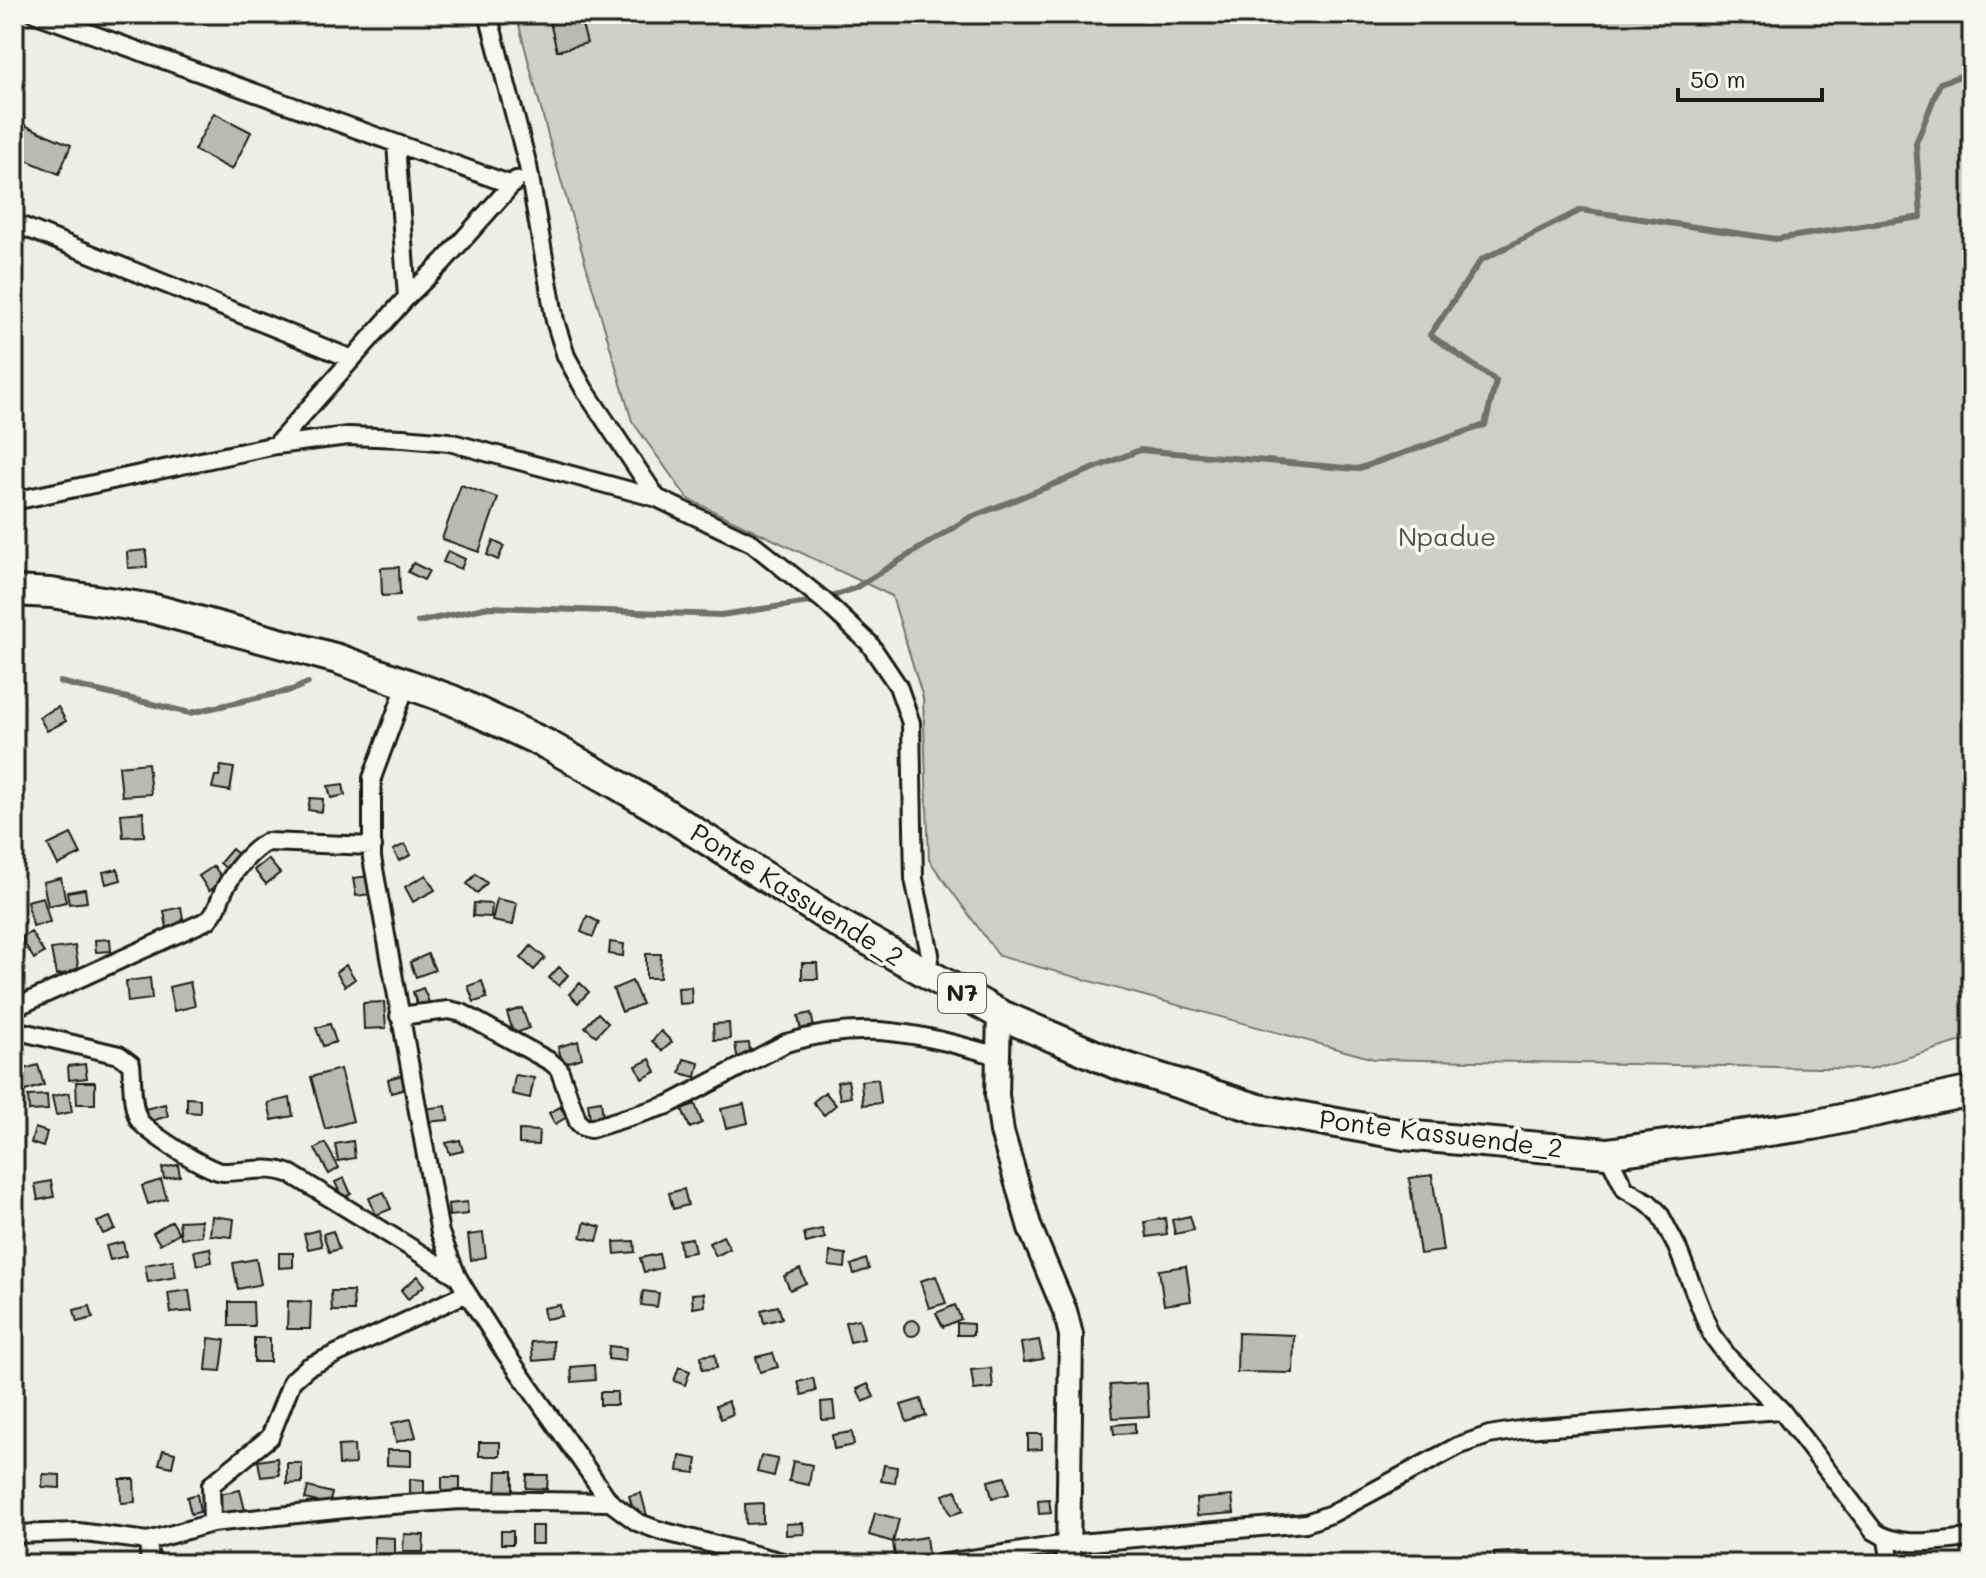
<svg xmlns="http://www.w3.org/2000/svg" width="1986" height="1578" font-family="Mali,sans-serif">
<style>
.green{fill:#cececb;stroke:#757574;stroke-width:2}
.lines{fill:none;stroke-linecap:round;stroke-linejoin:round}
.stream{stroke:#6f6f6d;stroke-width:6}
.building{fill:#b9b9b6;stroke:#1c1c1c;stroke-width:2}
.minor-casing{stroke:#1c1c1c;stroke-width:22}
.tertiary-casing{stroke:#1c1c1c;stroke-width:28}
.trunk-casing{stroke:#1c1c1c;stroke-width:34}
.minor{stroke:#f6f6f2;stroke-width:16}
.tertiary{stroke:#f6f6f2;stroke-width:22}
.trunk{stroke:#f6f6f2;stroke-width:28}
.labels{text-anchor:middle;stroke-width:7;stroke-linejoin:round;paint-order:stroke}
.shield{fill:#f6f6f2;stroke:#5d5d5c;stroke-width:2}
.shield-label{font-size:24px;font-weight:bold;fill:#1c1c1c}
.park-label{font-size:26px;fill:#515151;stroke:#f6f6f2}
.street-label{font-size:26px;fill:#1c1c1c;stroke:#f6f6f2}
</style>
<rect width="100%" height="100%" fill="#edede9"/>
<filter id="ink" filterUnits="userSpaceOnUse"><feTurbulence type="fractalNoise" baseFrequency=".0125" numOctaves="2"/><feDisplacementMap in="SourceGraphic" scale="16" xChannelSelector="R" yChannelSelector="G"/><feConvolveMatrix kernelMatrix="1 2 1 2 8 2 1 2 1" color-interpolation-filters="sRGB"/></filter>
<g filter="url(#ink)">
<path class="green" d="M516,14H1972V1038L1870,1069L1374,1059L999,956L929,860L923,698L892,596L688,499L632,421L550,143Z"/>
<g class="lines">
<path class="stream" d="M418,622L489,607L721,615L823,600L855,588L969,518L1140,450L1357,469L1485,425L1496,381L1430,335L1481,260L1581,210L1776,239L1921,217L1916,143L1940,83L1972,72
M60,682L190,713L292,690L308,683"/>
</g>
<path class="building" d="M548,14H579L587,43L557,51Z
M214,113L251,132L232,170L194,150Z
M17,122L71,145L59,174L14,155V129Z
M461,485L498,498L479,552L442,539Z
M493,541L504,546L498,560L487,555Z
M146,550L147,567L128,568L127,552Z
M448,551L465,559L461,569L443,562Z
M413,563L429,571L424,580L408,572Z
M399,567L400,595L382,596L381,568Z
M58,707L66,721L47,731L39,717Z
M148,763L151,794L122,796L119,766Z
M221,766L234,768L230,791L212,788L215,776H219Z
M343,784L345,795L331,798L328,786Z
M310,798L323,799L322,812L308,810Z
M143,812L144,836L123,837L121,814Z
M71,834L81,854L58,865L48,845Z
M405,844L411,855L399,861L393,850Z
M232,849L244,859L232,874L220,863Z
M268,859L280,873L266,884L254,870Z
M214,866L224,881L209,891L199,876Z
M118,869L121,880L106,884L103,872Z
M476,874L487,883L477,893L467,884Z
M426,875L435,890L413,902L405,887Z
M369,876L372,894L356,896L353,878Z
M61,878L66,902L48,906L43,882Z
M85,889L87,902L69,904L67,892Z
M43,897L50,922L33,926L27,901Z
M497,899L517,903L513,925L492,921Z
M474,903L492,904L491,917L473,916Z
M181,907L184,925L167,928L164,911Z
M587,916L599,922L593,937L581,932Z
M31,932L44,953L34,959L21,938Z
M110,939L111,951L96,952L95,940Z
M610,942L624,944L623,956L609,954Z
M75,946L79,971L56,975L51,949Z
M531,946L545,958L534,970L521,958Z
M428,954L435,970L416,977L410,962Z
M646,954H661L660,978H646Z
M802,963H817L818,979H802Z
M346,965L355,979L345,986L336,972Z
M559,967L568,975L559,986L549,978Z
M150,978L152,999L128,1002L126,981Z
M482,981L487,998L474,1002L468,986Z
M632,981L642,1004L622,1012L613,989Z
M190,982L195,1006L174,1011L169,987Z
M580,983L589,992L578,1003L569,994Z
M691,987L692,1003L679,1004L678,988Z
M423,988L429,1002L418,1007L413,992Z
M384,1002L386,1028L364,1029L363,1003Z
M522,1008L529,1028L514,1034L507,1013Z
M598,1013L608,1023L596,1036L585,1027Z
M811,1013L814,1028L801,1031L798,1016Z
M729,1023L730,1039L714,1040L713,1024Z
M330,1024L336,1042L323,1046L316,1028Z
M661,1031L672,1042L662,1051L652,1041Z
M578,1041L582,1058L563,1064L558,1047Z
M749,1043L751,1059L738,1061L735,1044Z
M650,1059L656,1072L642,1079L636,1066Z
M684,1059L699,1063L696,1077L680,1073Z
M85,1064L87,1078L69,1080L68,1066Z
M38,1065L44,1085L19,1093L14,1072Z
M340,1069L353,1121L325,1129L311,1077Z
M402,1075L406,1089L391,1093L388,1079Z
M515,1075L534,1078L530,1098L512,1094Z
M878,1079L881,1103L863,1105L861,1081Z
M848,1080L851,1097L840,1099L837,1082Z
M76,1082H95V1104H77Z
M825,1092L836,1105L824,1115L813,1102Z
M69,1093L72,1112L56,1115L52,1096Z
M47,1095L48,1110L29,1111L28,1096Z
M187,1098L200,1099V1113L187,1112Z
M290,1098L293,1116L272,1120L268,1103Z
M601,1101L603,1117L590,1119L588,1103Z
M165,1104L168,1116L148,1122L145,1109Z
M695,1104L702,1123L690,1128L682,1109Z
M744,1104L748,1123L726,1128L721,1109Z
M446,1106L448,1120L425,1122L423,1109Z
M560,1107L567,1117L555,1124L549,1113Z
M35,1128L47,1132L43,1147L31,1143Z
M519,1130L539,1131L538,1145L519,1144Z
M460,1140L463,1151L450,1154L446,1143Z
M353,1141L355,1158L338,1161L335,1144Z
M325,1143L339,1168L329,1174L315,1149Z
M178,1165L180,1176L164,1179L162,1168Z
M1432,1175L1443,1251L1420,1254L1409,1178Z
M344,1178L351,1194L342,1198L335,1182Z
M161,1180L167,1199L148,1204L142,1186Z
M51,1181L54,1197L38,1200L35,1184Z
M684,1189L688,1205L673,1209L669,1193Z
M384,1192L391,1209L376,1215L369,1198Z
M467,1202L468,1214L449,1216L448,1204Z
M212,1216L234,1219L232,1237L210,1235Z
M1190,1216L1194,1230L1175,1234L1172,1220Z
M110,1217L115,1229L103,1234L97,1222Z
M1165,1218L1167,1234L1147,1237L1145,1222Z
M201,1220L202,1236L181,1238L179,1221Z
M172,1221L179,1233L160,1244L153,1233Z
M585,1222L601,1227L597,1241L581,1237Z
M822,1229L825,1238L806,1243L804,1233Z
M318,1230L322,1246L308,1249L304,1234Z
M333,1231L339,1249L329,1252L323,1234Z
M483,1233L486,1257L471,1260L468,1235Z
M723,1236L730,1249L716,1256L709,1243Z
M692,1238L695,1252L681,1254L679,1240Z
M634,1241L635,1252L615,1254L614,1242Z
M123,1242L126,1256L110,1260L106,1246Z
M210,1248L212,1262L197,1265L194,1251Z
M830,1252L846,1254L845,1268L829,1266Z
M279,1253H293V1267L279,1268Z
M659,1254L662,1268L644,1272L640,1258Z
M256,1259L261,1284L238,1289L233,1263Z
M866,1259L869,1269L854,1274L851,1265Z
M173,1260L176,1277L148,1282L145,1265Z
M1186,1266L1191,1301L1164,1305L1159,1270Z
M800,1269L806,1283L790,1290L784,1276Z
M418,1276L425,1285L408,1299L401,1290Z
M936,1276L946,1303L929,1308L920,1281Z
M189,1290L192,1311L171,1313L168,1293Z
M331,1291H353L354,1311H332Z
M643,1291L659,1293L657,1307L641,1305Z
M704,1293L705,1306L693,1308L692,1294Z
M288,1301L311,1302L310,1329H287Z
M229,1302H253L254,1326H229Z
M560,1305L562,1316L545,1319L543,1308Z
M955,1305L961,1319L943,1327L936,1313Z
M90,1306L93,1318L77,1322L74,1310Z
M778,1306L782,1318L764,1323L761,1310Z
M859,1319L864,1339L850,1342L845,1322Z
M904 1328a8 8 0 1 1 16 0a8 8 0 1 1-16 0Z
M957,1323L973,1324V1335H957Z
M1238,1333L1294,1335L1293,1373L1237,1372Z
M209,1338L225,1340L221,1371L206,1370Z
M254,1338H270V1362H254Z
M1039,1340L1043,1359L1024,1362L1021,1343Z
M553,1341L554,1359L533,1361L531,1342Z
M609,1346L626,1348L625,1361L608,1359Z
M773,1353L778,1367L760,1372L756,1357Z
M715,1354L717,1368L702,1370L701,1356Z
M594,1365L595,1380L572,1382L571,1367Z
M679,1367L690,1371L685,1385L674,1381Z
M991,1368L993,1388L974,1390L971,1370Z
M813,1378L816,1391L802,1395L798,1382Z
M1147,1383L1149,1416L1113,1418L1110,1385Z
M868,1384L874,1397L863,1402L857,1389Z
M600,1392H617V1405H600Z
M921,1399L926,1416L907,1422L901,1405Z
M728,1401L733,1414L721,1419L716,1406Z
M833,1401L835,1419L822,1420L821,1402Z
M411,1419L416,1437L396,1442L392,1423Z
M1135,1423V1433L1114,1434L1113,1425Z
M852,1432L854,1445L834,1449L832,1435Z
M1028,1434H1042V1449L1028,1450Z
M479,1442H500V1456H479Z
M354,1445L355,1464L339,1465L338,1446Z
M163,1450L175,1453L172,1467L159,1464Z
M387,1450H411V1466L387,1465Z
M680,1456L697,1459L695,1473L678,1471Z
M761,1456L778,1459L774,1476L757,1472Z
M277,1458L279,1475L261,1477L258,1461Z
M793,1461L812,1465L809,1485L789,1481Z
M287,1463H302V1483L287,1484Z
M884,1465L897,1467L895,1483L881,1481Z
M497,1471H513V1494H496Z
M43,1474L60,1475V1488L42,1487Z
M527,1475H548L547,1489L526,1488Z
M442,1477H460V1497H442Z
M1005,1477L1009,1494L992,1498L988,1481Z
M120,1479H134L135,1502L121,1503Z
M410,1479L424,1480V1498H410Z
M308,1487L332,1493L329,1505L305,1499Z
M240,1490L246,1514L219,1516L214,1495Z
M956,1490L963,1511L951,1515L943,1495Z
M641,1493L647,1516L636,1519L629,1496Z
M197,1494L200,1512L191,1514L187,1497Z
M1232,1496L1234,1513L1197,1516L1196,1499Z
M1049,1499L1051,1513L1039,1514L1038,1500Z
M763,1503V1523L746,1524L745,1504Z
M875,1513L899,1519L893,1542L869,1535Z
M803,1523L804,1534L786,1535V1524Z
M531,1526H543V1544H531Z
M501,1531H513V1544H501Z
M404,1534L424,1535L423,1552H403Z
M374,1537L395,1538V1554H374Z
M926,1537L929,1561L896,1564L893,1542Z
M1529,1551L1530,1564H1495L1494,1553Z"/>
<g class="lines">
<defs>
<path id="minor" d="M36,14L512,185
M488,14L528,166L555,321L566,356L584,389L657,498
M396,144L407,297
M14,223L352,359
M276,445L407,297L443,262L516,180
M14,501L276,445L348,436L403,438L449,442L657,498L752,543L823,600L869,643L898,686L911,723L914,879L930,954L926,974
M407,683L372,778V858L440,1233L457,1276L467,1293L504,1351L610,1502L637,1522L658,1530L790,1564
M14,1008L208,920C221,906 218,900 226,886C235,870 251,850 267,842L373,846
M399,1016L449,1010L462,1013L551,1062L559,1069L578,1122L583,1127L590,1129L668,1105L786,1043C867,1019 920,1034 998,1056
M14,1030L119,1055L131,1064C133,1081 131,1105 139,1120C146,1132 209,1172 223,1172C247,1172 268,1165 291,1174L457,1276
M1607,1153L1625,1189L1649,1203L1659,1213L1677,1247L1711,1334L1729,1358L1781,1410L1874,1531C1902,1550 1940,1540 1972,1538
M212,1523L211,1485L270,1437L292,1381L308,1367L467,1293
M14,1534L78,1532L148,1541L212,1523L365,1507L461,1500L610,1502
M1887,1540L1891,1564
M148,1541L150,1564
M939,1564L1067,1544L1306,1523L1331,1514L1458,1446L1489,1435L1526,1429L1781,1410"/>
<path id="tertiary" d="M999,1014L997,1095L1002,1132L1030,1228L1065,1311L1071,1335L1068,1564"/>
<path id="trunk" d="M14,591L51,593L154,609L338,659L452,700L548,745L608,779L659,809L834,921L999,1014L1116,1064L1259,1109L1404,1135L1607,1153L1813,1125L1972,1091"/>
</defs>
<use href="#minor" class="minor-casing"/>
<use href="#tertiary" class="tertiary-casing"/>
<use href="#trunk" class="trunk-casing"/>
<use href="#minor" class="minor"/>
<use href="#tertiary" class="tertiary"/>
<use href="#trunk" class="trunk"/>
</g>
</g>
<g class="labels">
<rect class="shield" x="938" y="973" width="48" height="40" rx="6"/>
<g class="shield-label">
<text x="962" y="1001">N7</text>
</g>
<g class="park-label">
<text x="1447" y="546">Npadue</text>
</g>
<g class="street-label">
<text transform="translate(797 895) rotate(32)" y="9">Ponte Kassuende_2</text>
<text transform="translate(1441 1134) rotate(7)" y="9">Ponte Kassuende_2</text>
</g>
</g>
<rect width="1986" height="1578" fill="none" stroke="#f6f6f2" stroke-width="48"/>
<rect x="24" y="24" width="1938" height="1530" fill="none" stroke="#1c1c1c" stroke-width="3" filter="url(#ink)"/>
<path d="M1678 88v12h144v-12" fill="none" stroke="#1c1c1c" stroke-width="4"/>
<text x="1690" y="88" font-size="24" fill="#1c1c1c" stroke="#f6f6f2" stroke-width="6" paint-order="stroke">50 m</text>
</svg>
